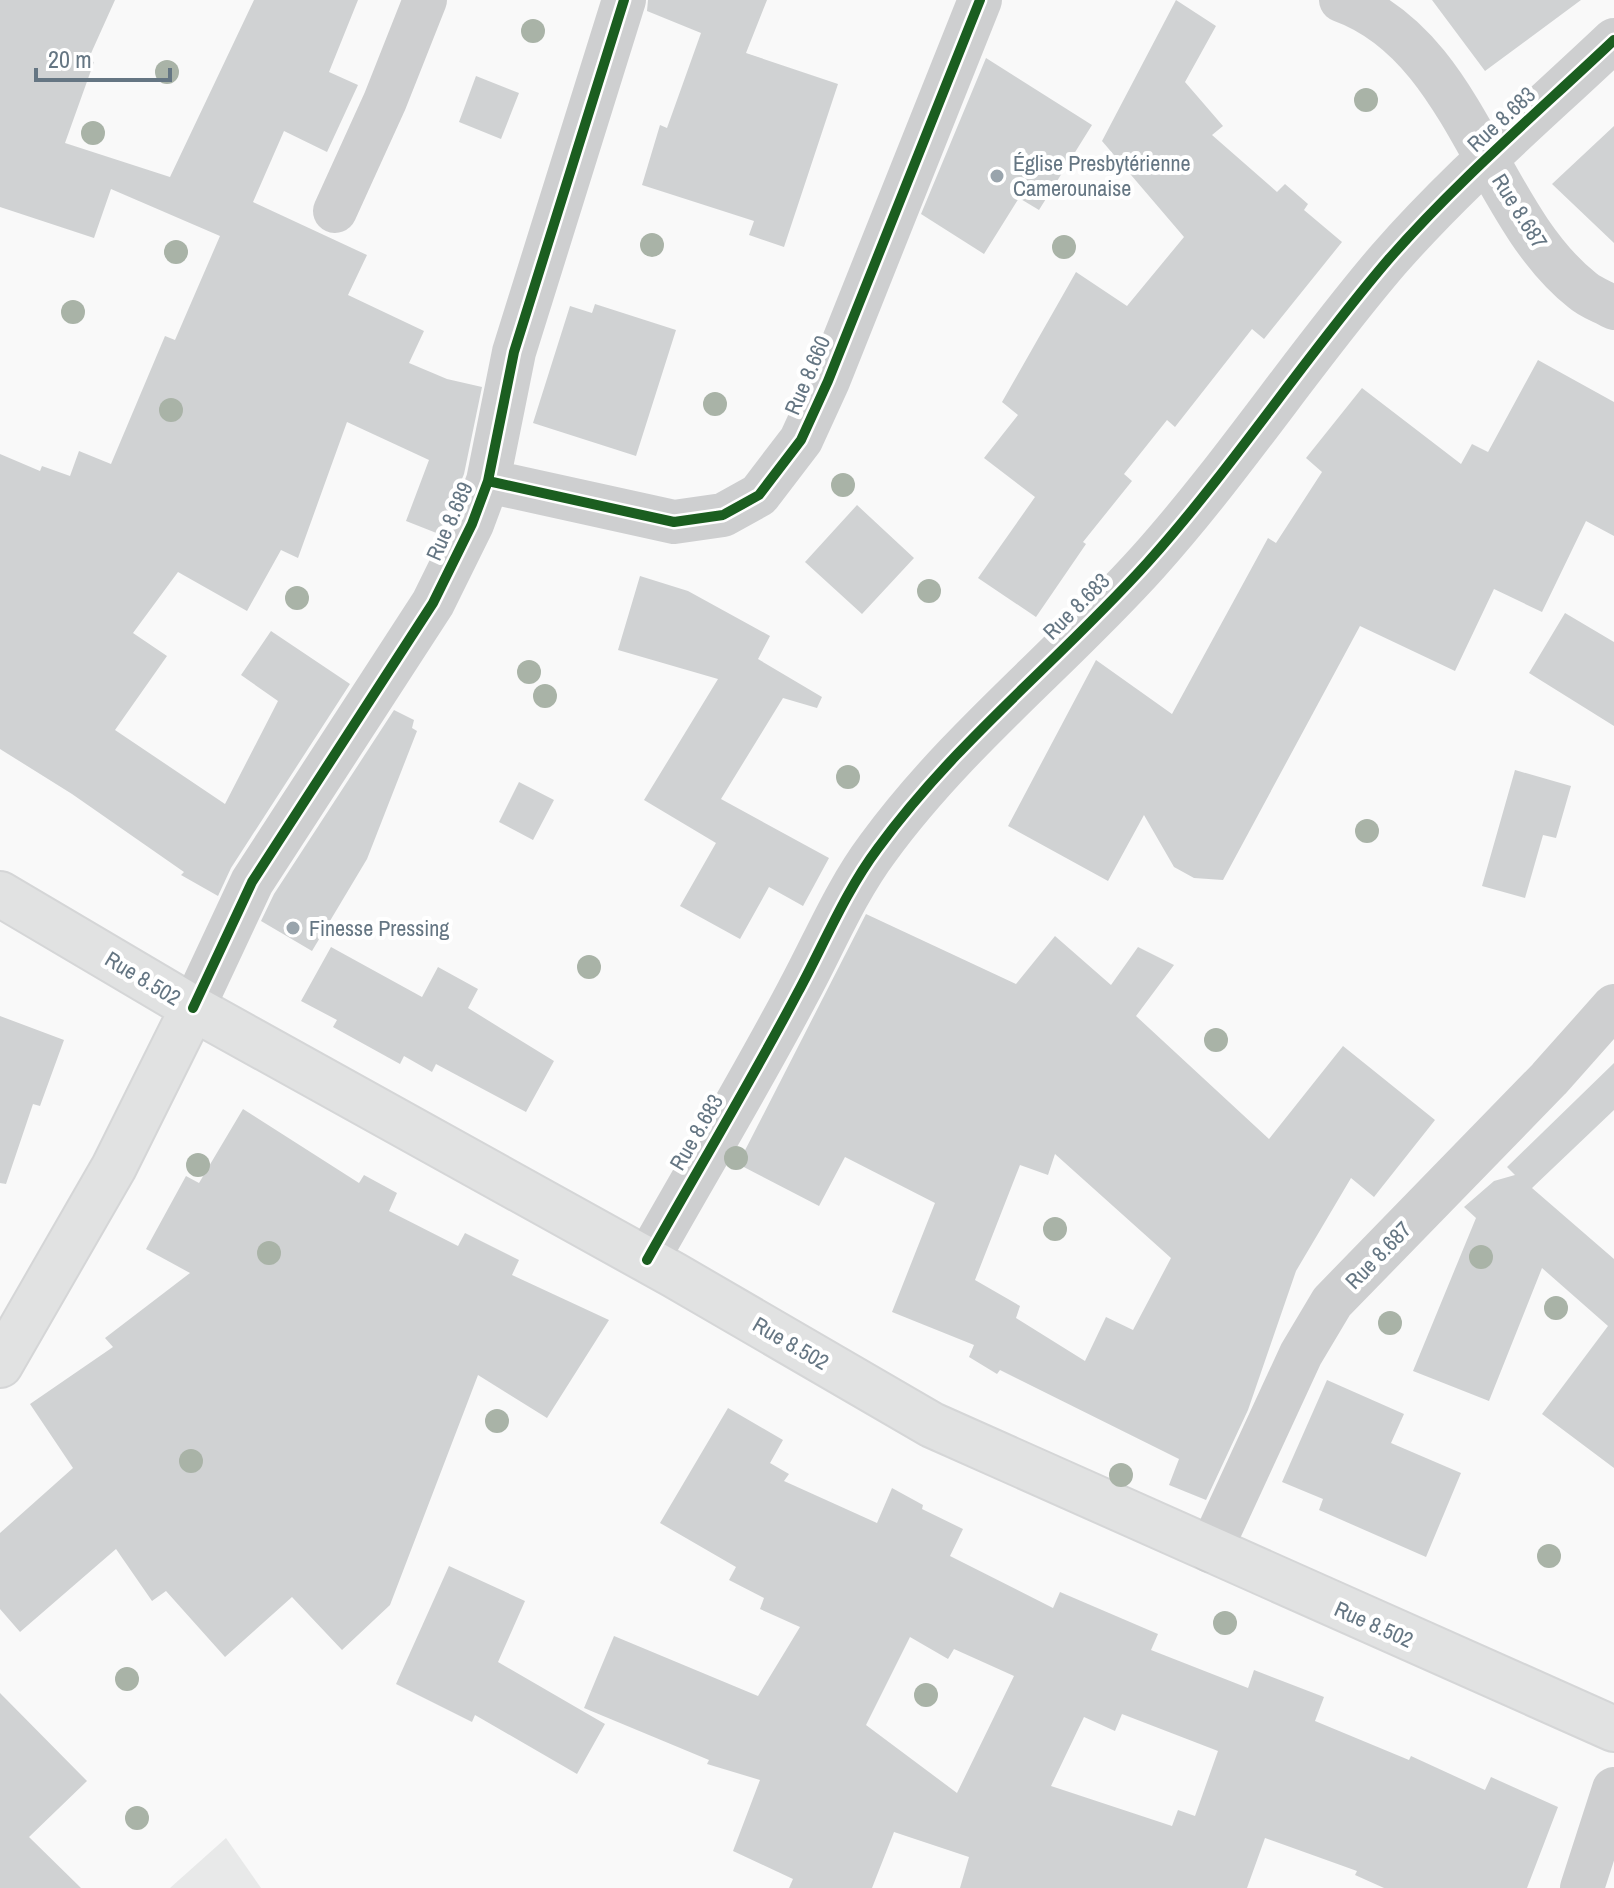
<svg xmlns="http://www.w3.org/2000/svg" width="1614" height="1888" font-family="'Archivo Narrow',sans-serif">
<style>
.built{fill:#e8e9e9}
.building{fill:#d0d2d3;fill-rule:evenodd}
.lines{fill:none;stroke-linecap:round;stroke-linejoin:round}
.secondary-casing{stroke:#d5d6d7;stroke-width:48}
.street{stroke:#cecfd0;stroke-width:44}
.secondary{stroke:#e1e2e2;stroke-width:44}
.cycleway-casing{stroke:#fff;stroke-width:15}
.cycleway{stroke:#1b5e20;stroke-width:10}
.tree{fill:#a9b3a7}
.poi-dot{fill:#99a4ac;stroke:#fff;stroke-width:3}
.labels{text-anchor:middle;stroke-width:8;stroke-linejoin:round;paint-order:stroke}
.street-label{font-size:22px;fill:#657683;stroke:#fff}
.poi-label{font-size:22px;fill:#657683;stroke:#fff;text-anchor:start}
</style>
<rect width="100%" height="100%" fill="#f9f9f9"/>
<path class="built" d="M226,1838L261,1888H170Z"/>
<path class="building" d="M0,0H115L88,60L94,62L65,143L170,177L254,0H358L329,72L358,85L327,152L284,131L253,202L367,255L348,295L424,331L409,363L447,379L482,387L464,474L439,534L406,521L429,460L347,422L298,558L281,550L247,611L178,572L133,633L167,656L115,730L225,804L278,701L241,675L271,631L350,684L231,868L218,896L181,875L184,872L72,794L0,749V454L40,471L42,466L70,476L79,451L111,464L165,336L175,340L220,236L111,189L94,238L0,207Z
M648,0H767L746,53L838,84L784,247L749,235L754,221L642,185L660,125L667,128L701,33L647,11Z
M1176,0L1216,26L1185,82L1223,126L1212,135L1277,192L1285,184L1308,204L1304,210L1342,242L1264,339L1252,329L1175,427L1167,420L1124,474L1132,481L1083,542L1086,544L1036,617L978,578L1035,497L984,458L1018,415L1002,402L1076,272L1127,306L1184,237L1102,141Z
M1432,0H1581L1485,71Z
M986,58L1092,125L1039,210L1019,198L984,254L921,214Z
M476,76L519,93L501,139L459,122Z
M1614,126V243L1552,184Z
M595,304L676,330L636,456L533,423L570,306L592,313Z
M1538,360L1614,402V536L1586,521L1542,612L1494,589L1455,671L1360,626L1223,880L1194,878L1174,867L1144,815L1108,881L1008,826L1096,660L1172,714L1268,538L1276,543L1322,472L1306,458L1362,388L1461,464L1472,444L1488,452Z
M857,505L914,558L862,614L805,562Z
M640,576L688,591L770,636L758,659L822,697L817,708L783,698L721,799L829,858L803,906L769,887L740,939L680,906L716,843L644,800L718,679L618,650Z
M1565,613L1614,642V726L1529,673Z
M394,710L414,720L412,728L417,731L367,859L312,951L261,921L274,894Z
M1515,770L1571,786L1556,838L1543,835L1525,898L1482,886Z
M519,782L554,800L533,840L499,822Z
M866,914L1016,984L1055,936L1111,985L1138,947L1174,965L1136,1016L1269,1139L1343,1046L1435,1120L1374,1197L1351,1178L1296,1271L1248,1410L1206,1500L1169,1485L1179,1459L1000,1370L997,1374L969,1357L974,1345L892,1312L935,1203L845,1157L819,1206L738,1164ZM1055,1154L1171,1258L1133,1330L1106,1317L1085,1361L1016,1318L1020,1306L975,1280L1020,1165L1048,1175Z
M331,947L422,997L438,967L478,989L468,1008L554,1061L526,1112L436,1064L432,1072L404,1056L400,1064L333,1027L337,1020L301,1001Z
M0,1016L64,1040L40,1106L33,1104L6,1184L0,1183Z
M1614,1063V1110L1532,1188L1614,1259V1468L1542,1414L1608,1326L1542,1268L1489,1401L1413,1371L1476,1218L1464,1207L1494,1181L1515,1175L1507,1167Z
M243,1109L359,1183L364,1175L397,1193L389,1211L458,1246L465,1233L519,1260L512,1275L609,1320L547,1418L478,1375L390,1605L342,1650L292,1597L225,1657L166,1591L152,1601L116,1549L20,1632L0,1609V1533L73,1468L30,1404L113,1347L105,1338L190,1273L146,1249L186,1176L199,1183Z
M1327,1380L1404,1414L1391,1443L1461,1473L1426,1557L1319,1510L1323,1499L1282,1482Z
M728,1408L783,1440L770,1463L789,1474L784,1481L877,1523L892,1488L923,1505L922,1509L963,1529L950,1556L1053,1608L1060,1592L1158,1634L1151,1650L1248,1688L1254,1670L1324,1697L1315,1721L1409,1760L1411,1756L1485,1790L1491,1777L1558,1807L1527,1888H1384L1355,1875L1357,1871L1265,1838L1247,1888H960L969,1857L894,1832L872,1888H789L793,1879L733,1851L760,1780L707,1764L709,1760L584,1708L614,1636L758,1696L800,1627L760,1609L764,1598L729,1580L736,1567L660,1523ZM910,1637L948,1659L954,1649L1014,1676L957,1793L866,1725ZM1122,1714L1218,1751L1195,1816L1178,1810L1172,1826L1051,1786L1084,1717L1115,1731Z
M449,1566L525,1601L498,1662L605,1724L577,1774L475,1715L472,1722L396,1684Z
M0,1693L87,1781L29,1837L81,1888H0Z"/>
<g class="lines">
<defs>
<path id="secondary" d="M0,894L193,1008L674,1275L932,1425L1614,1729
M0,1365L114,1167L193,1008"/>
</defs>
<use href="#secondary" class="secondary-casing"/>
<path class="street" d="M1341,0C1466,45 1486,214 1582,290C1591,298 1604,302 1614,308
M335,211L385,101L425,0
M488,481L674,522L723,515L759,495L801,440L828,381L980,0
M193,1008L252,882L433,603L472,524L488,481L514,352L624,0
M647,1260C697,1171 750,1083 798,992C824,944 845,892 878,848C956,741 1060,660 1148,562C1234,466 1304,358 1388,260C1457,181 1538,112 1614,40
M1210,1551L1301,1354L1332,1302L1549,1079L1614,1006
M1582,1888L1614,1789"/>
<use href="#secondary" class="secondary"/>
<defs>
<path id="cycleway" d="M488,481L674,522L723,515L759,495L801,440L828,381L980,0
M193,1008L252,882L433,603L472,524L488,481L514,352L624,0
M647,1260C697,1171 750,1083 798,992C824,944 845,892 878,848C956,741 1060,660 1148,562C1234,466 1304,358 1388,260C1457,181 1538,112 1614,40"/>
</defs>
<use href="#cycleway" class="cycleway-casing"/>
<use href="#cycleway" class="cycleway"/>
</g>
<g class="tree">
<circle cx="533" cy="31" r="12"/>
<circle cx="167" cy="72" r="12"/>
<circle cx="1366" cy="100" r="12"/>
<circle cx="93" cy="133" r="12"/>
<circle cx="652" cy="245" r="12"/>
<circle cx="1064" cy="247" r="12"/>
<circle cx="176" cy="252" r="12"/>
<circle cx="73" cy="312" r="12"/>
<circle cx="715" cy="404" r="12"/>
<circle cx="171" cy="410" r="12"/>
<circle cx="843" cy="485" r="12"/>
<circle cx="929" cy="591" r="12"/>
<circle cx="297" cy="598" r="12"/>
<circle cx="529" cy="672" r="12"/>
<circle cx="545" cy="696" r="12"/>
<circle cx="848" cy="777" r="12"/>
<circle cx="1367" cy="831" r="12"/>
<circle cx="589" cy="967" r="12"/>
<circle cx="1216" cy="1040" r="12"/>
<circle cx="736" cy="1158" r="12"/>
<circle cx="198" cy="1165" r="12"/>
<circle cx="1055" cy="1229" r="12"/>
<circle cx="269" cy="1253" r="12"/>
<circle cx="1481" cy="1257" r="12"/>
<circle cx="1556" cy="1308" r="12"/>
<circle cx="1390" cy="1323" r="12"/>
<circle cx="497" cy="1421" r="12"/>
<circle cx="191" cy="1461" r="12"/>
<circle cx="1121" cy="1475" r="12"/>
<circle cx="1549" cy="1556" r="12"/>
<circle cx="1225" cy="1623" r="12"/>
<circle cx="127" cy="1679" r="12"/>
<circle cx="926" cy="1695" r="12"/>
<circle cx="137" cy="1818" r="12"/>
</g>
<g class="poi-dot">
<circle cx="997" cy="176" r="8"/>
<circle cx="293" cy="928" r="8"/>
</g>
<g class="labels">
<g class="street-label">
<text transform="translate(1501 119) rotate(-43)" y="8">Rue 8.683</text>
<text transform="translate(1520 211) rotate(58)" y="8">Rue 8.687</text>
<text transform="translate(807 375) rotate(-67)" y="8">Rue 8.660</text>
<text transform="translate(449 521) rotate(-66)" y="8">Rue 8.689</text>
<text transform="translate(1076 606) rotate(-45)" y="8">Rue 8.683</text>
<text transform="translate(143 978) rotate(31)" y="8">Rue 8.502</text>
<text transform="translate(696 1132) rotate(-60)" y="8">Rue 8.683</text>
<text transform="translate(1378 1255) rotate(-46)" y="8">Rue 8.687</text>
<text transform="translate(791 1343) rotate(30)" y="8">Rue 8.502</text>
<text transform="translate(1374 1624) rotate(24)" y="8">Rue 8.502</text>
</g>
<g class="poi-label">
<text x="1013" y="171">Église Presbytérienne<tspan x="1013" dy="25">Camerounaise</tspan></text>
<text x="309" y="936">Finesse Pressing</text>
</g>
</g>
<path d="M36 68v12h134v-12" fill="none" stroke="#657683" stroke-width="4"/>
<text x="48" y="68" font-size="24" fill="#657683" stroke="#ffffff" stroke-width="6" paint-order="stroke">20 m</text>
</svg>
